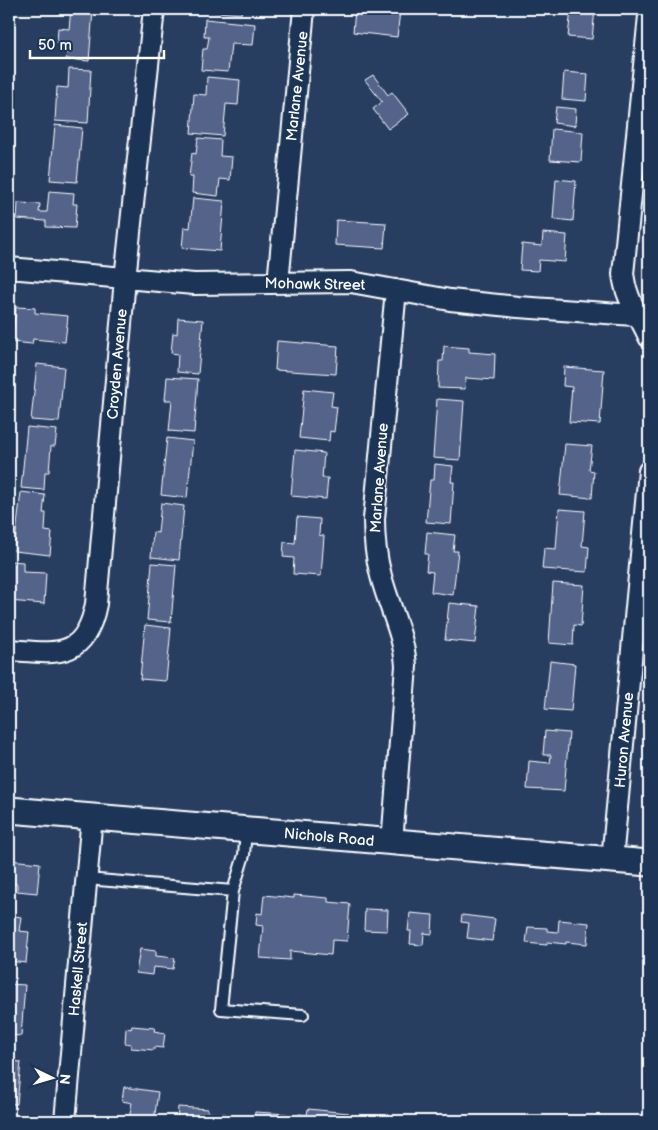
<svg xmlns="http://www.w3.org/2000/svg" width="658" height="1130" font-family="'Balsamiq Sans',sans-serif">
<style>
.building{fill:#52638a;stroke:#fff}
.lines{fill:none;stroke-linecap:round;stroke-linejoin:round}
.service-casing{stroke:#fff;stroke-width:14}
.minor-casing{stroke:#fff;stroke-width:24}
.tertiary-casing{stroke:#fff;stroke-width:29}
.service{stroke:#1d3557;stroke-width:10}
.minor{stroke:#1d3557;stroke-width:20}
.tertiary{stroke:#1d3557;stroke-width:25}
.labels{text-anchor:middle;stroke-width:4;stroke-linejoin:round;paint-order:stroke}
.street-label{font-size:15px;fill:#fff;stroke:#1d3557}
</style>
<rect width="100%" height="100%" fill="#283e61"/>
<filter id="ink" filterUnits="userSpaceOnUse"><feTurbulence type="fractalNoise" baseFrequency=".02" numOctaves="2"/><feDisplacementMap in="SourceGraphic" scale="10" xChannelSelector="R" yChannelSelector="G"/><feConvolveMatrix kernelMatrix="1 2 1 2 8 2 1 2 1" color-interpolation-filters="sRGB"/></filter>
<g filter="url(#ink)">
<path class="building" d="M71,9L93,10L89,61L66,59L68,44L57,43L58,28L69,29Z
M205,9H242L241,14L205,11Z
M360,9H387L400,11L397,37L353,32L355,10L360,11Z
M571,9H595L592,39L568,37Z
M205,19L255,24L253,45L231,44L228,72L201,70L203,49H207L209,37H204Z
M69,69L91,70L88,123L55,121L57,87L68,88Z
M564,72L588,74L586,101L562,99Z
M373,75L388,95L392,92L409,114L388,129L373,109L382,102L365,80Z
M207,77L240,80L238,105L226,104L223,136L191,133L194,94L206,95Z
M556,107L576,109L575,126L554,123Z
M55,125L82,128L77,182L50,180Z
M552,129L583,132L581,162L550,160Z
M198,138L221,140L220,156L232,157L230,180L220,179L218,196L192,193L193,177H189L192,153L196,154Z
M556,179L576,181L573,221L553,219Z
M49,191L74,193L73,204H77L75,228L46,227V221L17,219L18,203L40,204L39,212H47Z
M193,198L224,201L220,251L182,248L184,227L190,228Z
M336,220L386,223L384,248L335,245Z
M543,233L567,235L565,262L539,260L538,271L520,270L522,244L542,246Z
M16,307L35,308V313L68,316L65,342L33,339L32,344L12,342Z
M178,318L203,320L198,374L177,372L178,354L171,353L173,333L177,334Z
M277,341L338,346L336,374L275,370Z
M444,346L469,348V352L495,354L494,380L466,378L465,389L438,388L439,361H443Z
M37,364L64,367L59,422L31,420Z
M564,367L604,370L600,424L569,422L572,387L563,386Z
M167,377L198,379L194,433L169,431L172,400H165Z
M304,389L333,392L331,406L337,407L334,432L330,431L329,441L299,438Z
M437,399L464,401L460,460L433,458Z
M27,427L57,430L55,446H51L49,472H45L44,490L21,488Z
M167,438L193,441L187,498L161,495Z
M565,444L592,446L589,470L594,471L592,498L560,495Z
M295,450L324,453L322,478H328L326,499L291,496Z
M435,464L453,466L451,482H454L451,524L426,522L430,480H434Z
M21,492L45,495L43,513H46L45,531L52,532L50,555L14,551Z
M161,503L184,506L179,560L151,557L153,532L158,533Z
M559,509L585,511L582,546L589,547L587,572L542,569L544,548L556,549Z
M297,517L320,519L319,535L324,536L321,576L293,574L294,558L283,557L284,542L295,543Z
M427,532L455,535L453,551H458L453,595L431,592L433,572L426,571L428,554H425Z
M9,561L23,562V572L46,573L44,604L9,601Z
M152,563L176,565L171,622L147,620Z
M553,583L584,585L581,626L574,625L573,645L549,643Z
M449,603L479,606L475,643L445,640Z
M145,625L171,628L166,681L140,679Z
M550,661L575,664L571,711L545,709Z
M545,731L569,733L564,791L527,789L529,761L550,763L551,755H543Z
M9,860L40,863L37,893L17,891V884L9,883Z
M264,895L294,898V895L328,898V902L350,904L347,941L332,940L331,955L290,951V960L260,958L263,926L256,925L257,913L262,914Z
M365,909L388,910L387,931L364,930Z
M410,913L433,915L432,934L424,933L423,945L410,944L411,931H408Z
M9,915L21,917L19,931L29,932L26,963L9,961Z
M462,915L495,919L492,941L467,938L469,923L461,922Z
M559,920L589,923L587,944L566,942V944L547,942V945L526,943L528,927L547,928V931L558,932Z
M140,949L156,951V956L175,958L173,969L153,967L152,975L136,973Z
M9,984L25,985L21,1036L9,1035Z
M132,1026L155,1028L154,1031L165,1033L163,1048L154,1047V1050L131,1048V1044L125,1043L126,1028L131,1029Z
M9,1061L21,1062L17,1104H9Z
M124,1087L158,1092L154,1121L129,1119L132,1103L122,1101Z
M178,1107L208,1109V1113L226,1114V1121H177Z
M308,1109L349,1113V1121H298L299,1114L307,1115Z
M255,1112L287,1114L286,1121H254Z
M359,1116L378,1117V1121H359Z
M492,1118L523,1121H492Z"/>
<g class="lines">
<defs>
<path id="service" d="M86,879L233,891L244,855L246,830
M233,891L221,1009L303,1015"/>
<path id="minor" d="M649,16L623,274C626,300 639,314 649,337
M9,268L194,284L351,282L450,300L518,307L649,316
M278,283L304,9
M9,650C55,653 85,661 96,604L125,279L154,9
M392,843L406,666C404,635 389,607 381,576C376,557 374,538 374,519L396,290
M612,860L649,471
M65,1121L92,816"/>
<path id="tertiary" d="M9,810L649,863"/>
</defs>
<use href="#service" class="service-casing"/>
<use href="#minor" class="minor-casing"/>
<use href="#tertiary" class="tertiary-casing"/>
<use href="#service" class="service"/>
<use href="#minor" class="minor"/>
<use href="#tertiary" class="tertiary"/>
</g>
</g>
<g class="labels">
<g class="street-label">
<text transform="translate(297 86) rotate(-84)" y="5">Marlane Avenue</text>
<text transform="translate(315 284) rotate(1)" y="5">Mohawk Street</text>
<text transform="translate(117 364) rotate(-85)" y="5">Croyden Avenue</text>
<text transform="translate(379 478) rotate(-86)" y="5">Marlane Avenue</text>
<text transform="translate(624 740) rotate(-85)" y="5">Huron Avenue</text>
<text transform="translate(329 837) rotate(5)" y="5">Nichols Road</text>
<text transform="translate(78 969) rotate(-85)" y="5">Haskell Street</text>
</g>
</g>
<rect width="658" height="1130" fill="none" stroke="#1d3557" stroke-width="30"/>
<rect x="15" y="15" width="628" height="1100" fill="none" stroke="#fff" stroke-width="2" filter="url(#ink)"/>
<g transform="translate(52 1078) rotate(95)" stroke="#1d3557" stroke-width="4" paint-order="stroke">
<path d="M0-4L9 19L0 12L-9 19Z" fill="#ffffff"/>
<text y="-8" font-size="14" font-weight="bold" text-anchor="middle" fill="#ffffff">N</text>
</g>
<path d="M30 50v8h134v-8" fill="none" stroke="#ffffff" stroke-width="2.5"/>
<text x="38" y="50" font-size="15" fill="#ffffff" stroke="#1d3557" stroke-width="4" paint-order="stroke">50 m</text>
</svg>
